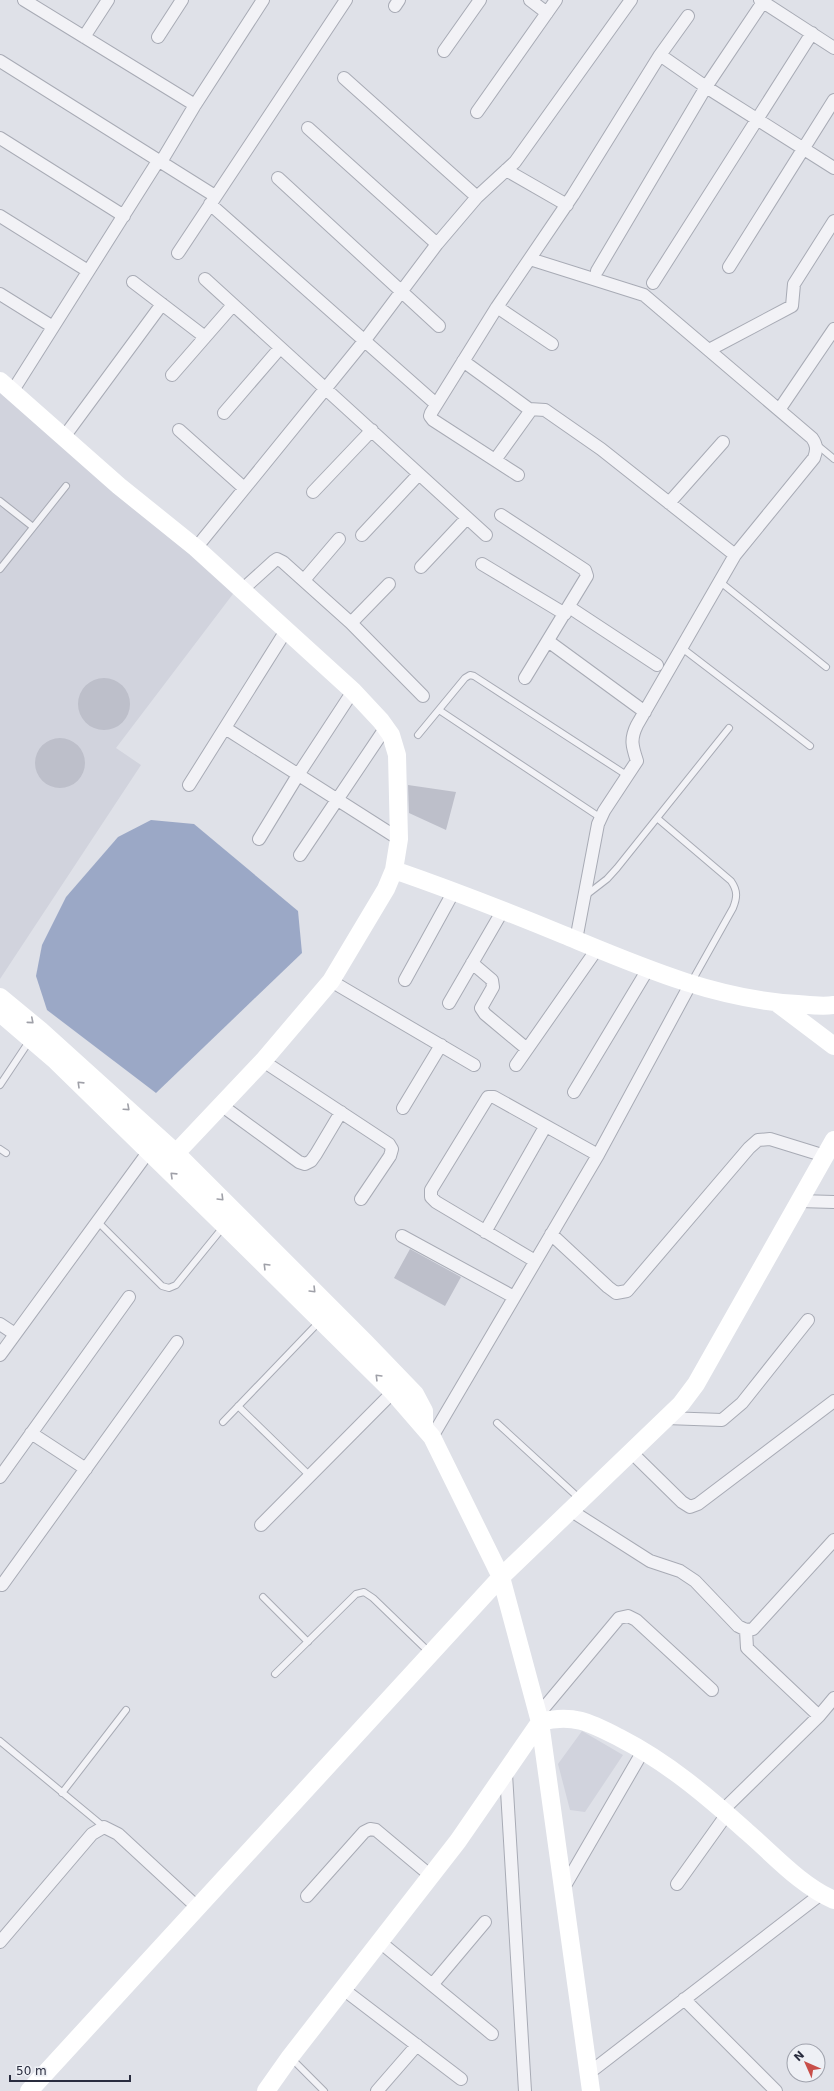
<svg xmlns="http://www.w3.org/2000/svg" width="834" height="2091" font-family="'DejaVu Sans',sans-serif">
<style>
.built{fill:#d1d3dd}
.water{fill:#9ba8c6}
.building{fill:#bdbfca}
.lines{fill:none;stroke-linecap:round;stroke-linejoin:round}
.lane-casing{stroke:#a8abb5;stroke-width:8}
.street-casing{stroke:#a8abb5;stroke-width:14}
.lane{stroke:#f2f2f6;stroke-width:6}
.street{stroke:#f2f2f6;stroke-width:12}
.secondary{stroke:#fff;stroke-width:18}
.oneway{stroke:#9fa0a8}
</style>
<rect width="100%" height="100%" fill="#dfe1e8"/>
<path class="built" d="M0,391L236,590L116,748L141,765L0,979Z
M582,1731L623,1755L585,1812L570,1810L558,1764Z"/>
<path class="water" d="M151,820L194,824L298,911L302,953L156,1093L47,1010L36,976L42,945L66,897L118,837Z"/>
<path class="building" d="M78 704a26 26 0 1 1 52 0a26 26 0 1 1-52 0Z
M35 763a25 25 0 1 1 50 0a25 25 0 1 1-50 0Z
M408,785L456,792L446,830L409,813Z
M410,1249L461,1277L445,1306L394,1278Z"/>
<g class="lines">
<defs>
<path id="lane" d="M816,444L834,459
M0,501L33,527
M0,569L66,486
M719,581L826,667
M682,648L810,746
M439,710L601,818
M418,735L465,678L470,675L474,676L628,776
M657,818L731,881C738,891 737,898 733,908L692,981
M585,896L607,879L617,868L729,728
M0,1085L30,1040
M0,1149L6,1153
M97,1221L162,1286L169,1288L176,1285L224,1226
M238,1406L310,1476
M223,1422L319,1322
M497,1423L580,1499
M263,1597L308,1642
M275,1674L356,1594L364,1592L373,1598L429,1652
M0,1741L104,1827
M62,1793L126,1710
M291,2058L324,2091"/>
<path id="street" d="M24,0L195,105
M530,0L547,13
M760,0L834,48
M395,6L399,0
M84,37L108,0
M158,37L182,0
M444,51L480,0
M660,55L706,87L834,168
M0,61L215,196
M344,78L477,197
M477,112L556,0
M308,128L437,244
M0,138L124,216
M161,162L195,105L263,0
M506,170L567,205
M278,178L439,326
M210,204L436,404
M0,216L88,271
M178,253L346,0
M530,259L644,295L812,438C817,445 817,450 814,458L735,555L637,725C630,739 632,746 637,761L604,811L598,824L576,940
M729,267L834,100
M597,271L706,87L763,2
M205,279L486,535
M133,282L205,337
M653,283L812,33
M0,294L53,327
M497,307L552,344
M709,350L792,306L794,284L834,221
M463,361L529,409L545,410L601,449L735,555
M172,375L233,305
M12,392L158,161
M779,410L834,329
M224,413L280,348
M179,430L244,488
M64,437L162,304
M495,460L531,410
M518,475L433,420L430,416L431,413L497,307L573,195L660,55L688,16
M313,492L372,430
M669,503L723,442
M501,515L585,570L587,576L525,678
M362,535L419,474
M196,548L365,340L437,244L477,197L515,162L631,0
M482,564L565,614
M421,567L467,518
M304,580L339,539
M242,590L274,561L277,559L283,562L351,623L423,696
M569,607L657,665
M351,623L389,584
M548,641L645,712
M225,728L399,839
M189,785L287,629
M259,839L298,775L353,691
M300,855L386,727
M472,963L492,980L493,987L481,1008L485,1014L527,1049
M405,980L454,891
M331,981L474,1065
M449,1003L503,910
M263,1061L389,1144L392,1149L390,1156L361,1199
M516,1065L597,949
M574,1092L648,969
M221,1105L299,1162L305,1164L311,1161L316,1154L341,1112
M403,1108L441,1045
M799,1201L834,1202
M485,1232L545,1127
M551,1234L608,1287L616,1293L627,1291L749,1148L758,1140L770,1139L825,1156
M402,1236L514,1297
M535,1261L436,1202L431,1197V1190L488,1097H494L598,1155
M0,1324L15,1334
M0,1355L149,1151
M666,1418L722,1420L742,1403L808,1320
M31,1433L86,1469
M432,1437L598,1155L691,983
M631,1452L682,1502L690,1507L698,1504L834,1401
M0,1477L129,1297
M570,1510L650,1561L680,1571L695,1581L738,1626L746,1630L753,1629L834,1540
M261,1525L393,1392
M2,1585L177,1342
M746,1630L747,1648L819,1716
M538,1715L619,1618L628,1616L636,1620L712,1690
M506,1774L525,2091
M723,1810L819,1716L834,1698
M677,1884L727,1814
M563,1889L643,1751
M307,1896L364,1832L370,1829L376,1830L431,1876
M0,1942L92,1834L104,1827L118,1834L197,1907
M380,1942L492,2034
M432,1985L485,1922
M343,1989L461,2079
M684,1999L776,2091
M589,2073L821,1894
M377,2091L417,2045"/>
</defs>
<use href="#lane" class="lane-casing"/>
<use href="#street" class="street-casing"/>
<use href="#lane" class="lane"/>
<use href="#street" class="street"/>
<path class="secondary" d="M0,381L119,486L196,548L353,691L381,721L391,735L397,755L399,839L394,870L386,889L331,981L263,1061L176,1153
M394,870C452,890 508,912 564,935C639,966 716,1000 798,1004C809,1005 822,1007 834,1005
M0,997L40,1030L176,1153L365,1342L415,1394L424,1411V1426
M777,1003L834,1046
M0,1013L56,1061L224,1225L393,1392L432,1437L501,1577L540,1722L591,2091
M29,2091L501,1577L681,1404L696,1384L834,1140
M266,2091L290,2057L458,1841L540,1722C573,1713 591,1723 620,1738C667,1762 707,1796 746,1831C774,1855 800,1885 834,1900"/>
</g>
<defs><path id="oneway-chevron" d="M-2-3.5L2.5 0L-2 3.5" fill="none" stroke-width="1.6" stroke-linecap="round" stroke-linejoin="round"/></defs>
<g class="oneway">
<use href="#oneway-chevron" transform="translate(31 1021) rotate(41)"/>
<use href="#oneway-chevron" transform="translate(80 1084) rotate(-136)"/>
<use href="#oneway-chevron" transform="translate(127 1108) rotate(42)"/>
<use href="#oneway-chevron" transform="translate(173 1175) rotate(-136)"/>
<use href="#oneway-chevron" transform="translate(221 1198) rotate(45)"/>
<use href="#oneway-chevron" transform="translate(266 1266) rotate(-135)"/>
<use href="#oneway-chevron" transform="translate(313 1290) rotate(45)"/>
<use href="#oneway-chevron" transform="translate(378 1377) rotate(-135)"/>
</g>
<g transform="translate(806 2063) rotate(315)"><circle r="19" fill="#eef0f5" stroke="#9fa2ac"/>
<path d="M0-3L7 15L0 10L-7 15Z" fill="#c84e49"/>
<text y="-6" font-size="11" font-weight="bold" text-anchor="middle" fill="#292c3e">N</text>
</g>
<path d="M10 2075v6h120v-6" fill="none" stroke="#292c3e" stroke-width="2"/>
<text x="16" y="2075" font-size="12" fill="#292c3e" stroke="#eef0f5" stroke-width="3" paint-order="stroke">50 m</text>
</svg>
